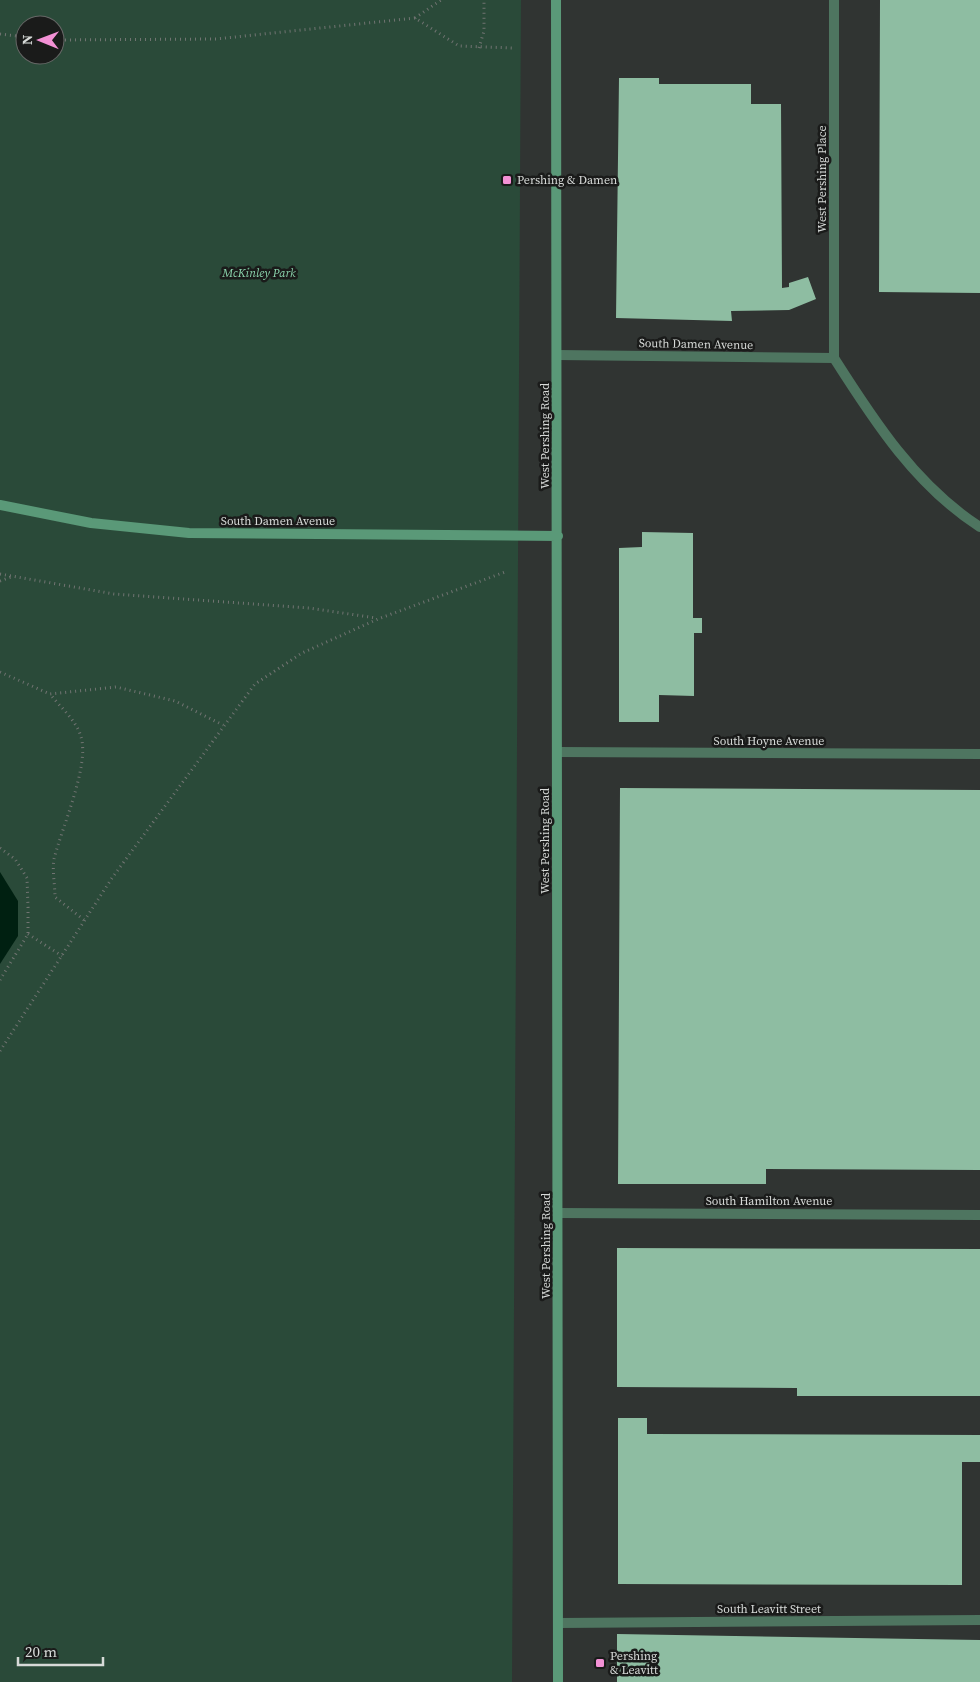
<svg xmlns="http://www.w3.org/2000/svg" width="980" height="1682" font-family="'Source Serif 4',serif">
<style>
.green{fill:#2a4a39;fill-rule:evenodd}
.water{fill:#002011}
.building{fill:#8ebda2}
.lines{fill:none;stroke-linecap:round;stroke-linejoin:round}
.path{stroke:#717472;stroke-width:3;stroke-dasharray:1 4;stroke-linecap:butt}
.service{stroke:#4e7560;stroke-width:10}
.minor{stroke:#4e7560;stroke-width:10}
.secondary{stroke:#5a9978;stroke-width:10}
.poi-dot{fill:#f391d5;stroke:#1a1b1a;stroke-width:2}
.labels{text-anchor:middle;stroke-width:5;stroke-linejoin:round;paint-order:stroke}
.street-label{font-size:12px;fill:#d7dad8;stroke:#1a1b1a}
.poi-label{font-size:12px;fill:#d7dad8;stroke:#1a1b1a;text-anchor:start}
.park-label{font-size:12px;font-style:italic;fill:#8ad3ac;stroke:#1a1b1a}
</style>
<rect width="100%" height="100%" fill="#303432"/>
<path class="green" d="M0,0H521L512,1682H0ZM25,25H55V55H25Z"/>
<path class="water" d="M0,872L18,901V936L0,964Z"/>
<path class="building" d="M880,0H980V293L879,292Z
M619,78H659V84H751V104H781L782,288L789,287V283L808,277L816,299L789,310L731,311L732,321L616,318Z
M642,532L693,533V618H702V633H694V696L659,695V722H619V548L642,547Z
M620,788L980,790V1170L766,1169V1184H618Z
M617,1248L980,1249V1396H797V1388L617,1387Z
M618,1418H647V1434L980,1435V1462H962V1585L618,1584Z
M617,1634L980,1640V1682H617Z"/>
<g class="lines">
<path class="path" d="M415,18L441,0
M0,34L25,37
M55,40L216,39L415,18L459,46L513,48
M479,48L484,31V0
M0,574L114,594L309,608L376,618
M0,581L11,577
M0,672L50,694
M0,848L15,859L27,878L28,907V934L0,980
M84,920L55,897C55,885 52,870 54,859C61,830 90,765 81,737C77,721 60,707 50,694L116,687L175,701L223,725
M28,934L62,956
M0,1051L112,878L255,684L302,653L378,619L505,572"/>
<path class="service" d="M834,0V358
M557,355L834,358
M834,358C874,421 916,486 980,527"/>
<path class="minor" d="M558,752L980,754
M558,1213L980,1215
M559,1623L980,1620"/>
<path class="secondary" d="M556,0L558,1682
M0,505L91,523L189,533L558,536"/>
</g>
<g class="poi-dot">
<rect x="502" y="175" width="10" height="10" rx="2.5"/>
<rect x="595" y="1658" width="10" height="10" rx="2.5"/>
</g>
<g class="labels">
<g class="street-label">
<text transform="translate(822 179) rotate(-90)" y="4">West Pershing Place</text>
<text transform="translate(696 344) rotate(1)" y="4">South Damen Avenue</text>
<text transform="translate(545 436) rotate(-90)" y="4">West Pershing Road</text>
<text x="278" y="525">South Damen Avenue</text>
<text x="769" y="745">South Hoyne Avenue</text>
<text transform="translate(545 841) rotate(-90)" y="4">West Pershing Road</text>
<text x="769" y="1205">South Hamilton Avenue</text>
<text transform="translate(546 1246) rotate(-90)" y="4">West Pershing Road</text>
<text x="769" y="1613">South Leavitt Street</text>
</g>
<g class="poi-label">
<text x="517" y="184">Pershing &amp; Damen</text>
<text x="610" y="1660">Pershing<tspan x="610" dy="14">&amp; Leavitt</tspan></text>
</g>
<g class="park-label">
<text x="259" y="277">McKinley Park</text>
</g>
</g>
<g transform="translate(40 40) rotate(271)"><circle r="24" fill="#1a1b1a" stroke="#666766"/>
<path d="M0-4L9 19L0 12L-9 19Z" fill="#f391d5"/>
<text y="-8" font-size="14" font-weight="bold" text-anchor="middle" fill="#d7dad8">N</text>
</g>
<path d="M18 1657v8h85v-8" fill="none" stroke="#d7dad8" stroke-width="2.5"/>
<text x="25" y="1657" font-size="15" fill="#d7dad8" stroke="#1a1b1a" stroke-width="4" paint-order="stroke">20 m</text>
</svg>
